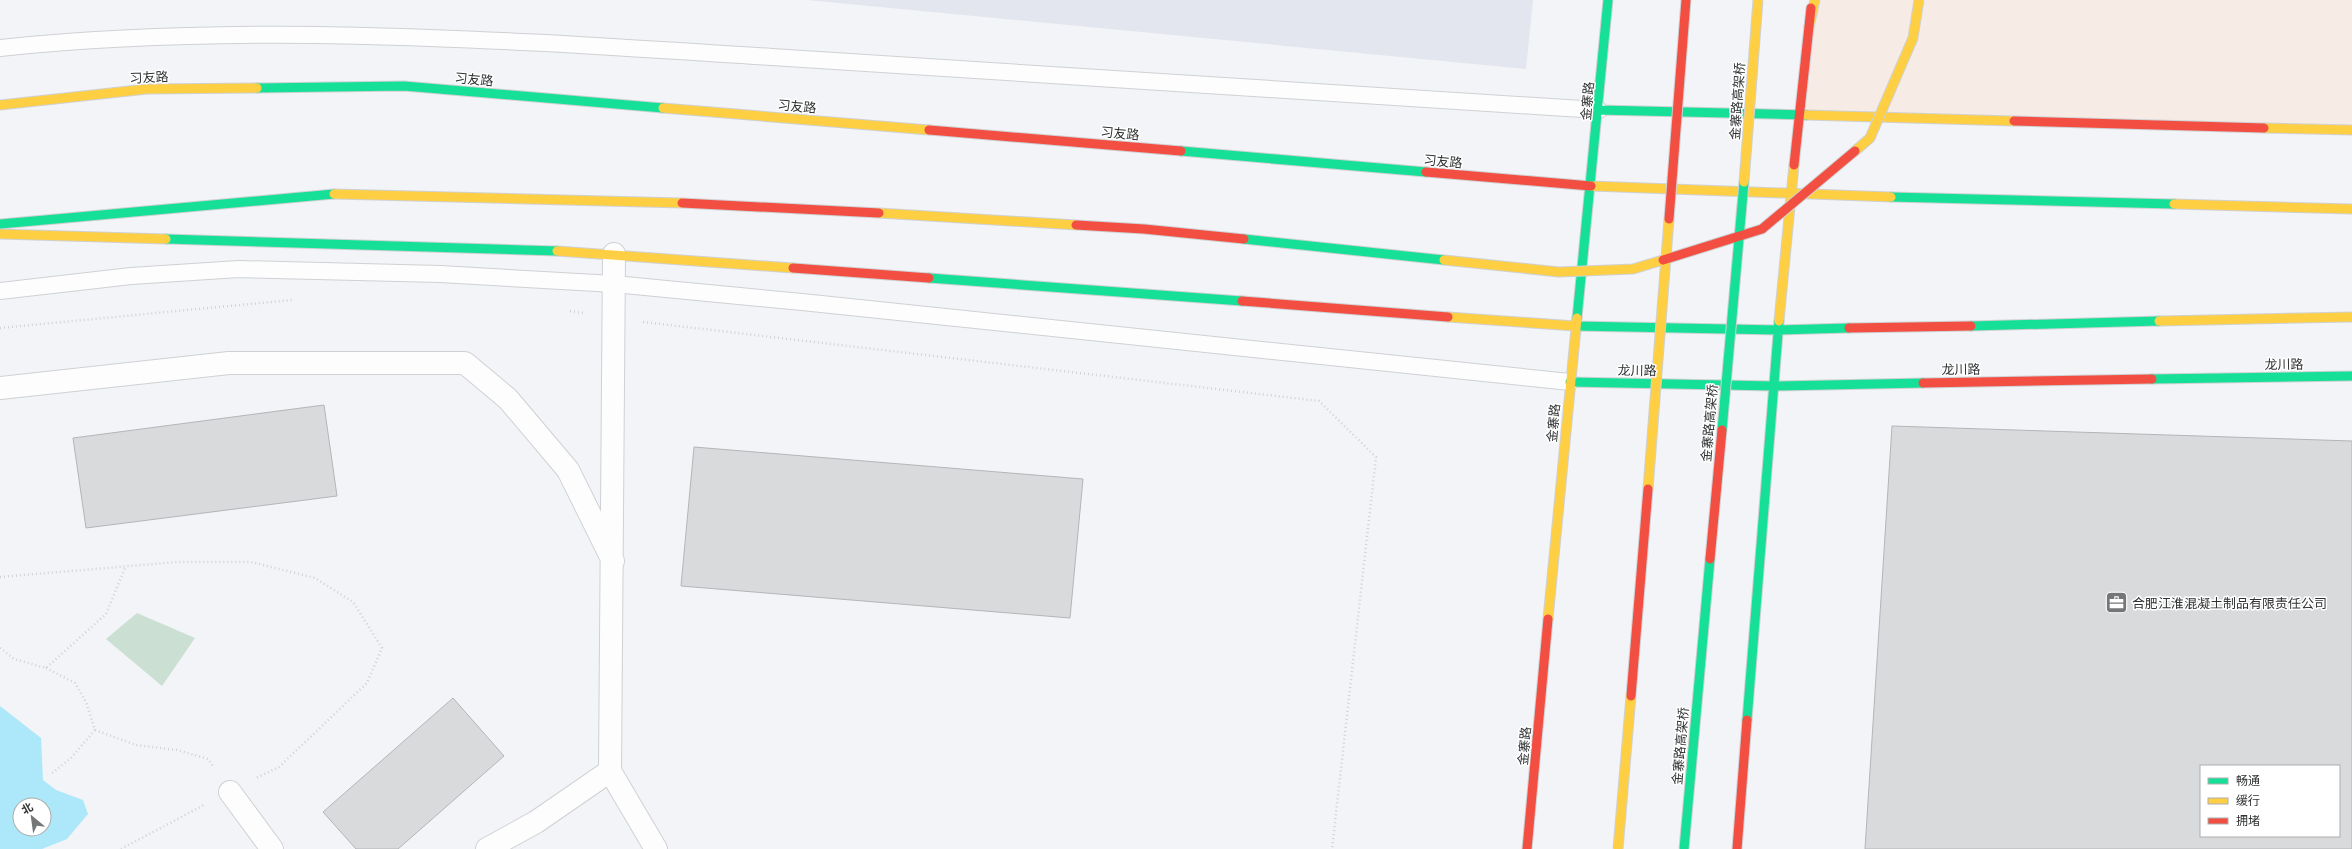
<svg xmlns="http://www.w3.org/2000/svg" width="2352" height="849" font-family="'Work Sans','Noto Sans SC',sans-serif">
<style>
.commercial{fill:#f6ece5}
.built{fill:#e3e6ee}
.green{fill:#cbe0d2}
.water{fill:#ade7fa;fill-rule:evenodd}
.building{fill:#d8dadc;stroke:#b3b5b7;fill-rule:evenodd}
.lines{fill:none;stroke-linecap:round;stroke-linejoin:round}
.lane-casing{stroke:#cfd1d3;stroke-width:18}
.street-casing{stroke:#cfd1d3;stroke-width:24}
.fast-casing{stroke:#cfd1d3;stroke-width:11}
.slow-casing{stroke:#cfd1d3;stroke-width:11}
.jam-casing{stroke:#cfd1d3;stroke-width:11}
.path{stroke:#d1d1d1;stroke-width:2.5;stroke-dasharray:1 3;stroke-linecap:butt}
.lane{stroke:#fdfdfe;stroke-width:16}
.street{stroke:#fdfdfe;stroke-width:22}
.fast{stroke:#16e098;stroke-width:9}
.slow{stroke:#ffcf43;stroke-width:9}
.jam{stroke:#f24e42;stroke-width:9}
.fast-bridge-casing{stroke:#cfd1d3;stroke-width:11;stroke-linecap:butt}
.slow-bridge-casing{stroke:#cfd1d3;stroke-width:11;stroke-linecap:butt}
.jam-bridge-casing{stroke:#cfd1d3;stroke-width:11;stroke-linecap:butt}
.fast-bridge{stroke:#16e098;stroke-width:9}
.slow-bridge{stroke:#ffcf43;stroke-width:9}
.jam-bridge{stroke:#f24e42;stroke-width:9}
.labels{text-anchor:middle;stroke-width:3;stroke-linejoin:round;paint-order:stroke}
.street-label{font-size:13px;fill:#313233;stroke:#fff}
.poi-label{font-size:13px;fill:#313233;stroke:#fff;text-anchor:start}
</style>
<rect width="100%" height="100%" fill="#f2f4f7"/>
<path class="commercial" d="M1811,0H2352V130L1800,116Z"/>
<path class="built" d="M807,0H1533L1526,69Z"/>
<path class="green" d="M137,613L195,638L162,686L106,639Z"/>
<path class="water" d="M0,706L41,738L43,780L56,790L83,800L88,814L67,839L42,849H0ZM20,805H44V829H20Z"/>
<path class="building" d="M324,405L337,496L86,528L73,438Z
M1892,426L2352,441V849H1865ZM2201,766H2339V836H2201Z
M694,447L1083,479L1070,618L681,586Z
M453,698L504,756L398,849H356L323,812Z"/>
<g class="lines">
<defs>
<path id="lane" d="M0,48C257,21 515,41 772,57C1047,75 1323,93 1599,110
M0,291L131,276L239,269L440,274L614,284L802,302L1570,382"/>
<path id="street" d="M0,388L229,363H465L508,399L568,470L613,561
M610,771L656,849
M230,792L272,849
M487,849L536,822L610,771L614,254"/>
<path id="fast" d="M257,88L404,86L663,108
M1599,110L1806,115
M1181,151L1426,172
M1891,197L2174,204
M0,224L334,194
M166,239L557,251
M929,278L1242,301
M1577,318L1608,0
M1575,326L1778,330L1849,328
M1971,326L2159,321
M2152,379L2352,376
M1570,382L1774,386L1923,383
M1747,720L1779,321"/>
<path id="slow" d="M1809,27L1815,0
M0,105L147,89L257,88
M663,108L929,130
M1806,115L2014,121
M2264,128L2352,130
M1591,186L1891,197
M2174,204L2352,209
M0,234L166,239
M557,251L793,268
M1448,317L1575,326
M1779,321L1794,165
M2159,321L2352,317
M1548,619L1577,318"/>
<path id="jam" d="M2014,121L2264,128
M929,130L1181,151
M1794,165L1811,8
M1426,172L1591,186
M793,268L929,278
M1242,301L1448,317
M1849,328L1971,326
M1923,383L2152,379
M1527,849L1548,619
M1737,849L1747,720"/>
</defs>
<use href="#lane" class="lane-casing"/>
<use href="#street" class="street-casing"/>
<use href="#fast" class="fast-casing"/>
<use href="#slow" class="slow-casing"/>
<use href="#jam" class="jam-casing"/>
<path class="path" d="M570,311L583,313
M643,322L1319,401L1376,457L1332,849
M0,328L292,300
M0,577L177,562H251L315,578L353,602L382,648L367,683L279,767L256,778
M0,648L14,659L46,668L106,614L125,568
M46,668L75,683L86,702L95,730L71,758L51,774
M95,730L136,745L177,750L208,759L214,767
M121,849L204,805"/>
<use href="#lane" class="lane"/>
<use href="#street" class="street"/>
<use href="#fast" class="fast"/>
<use href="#slow" class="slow"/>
<use href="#jam" class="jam"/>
<defs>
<path id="fast-bridge" d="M1244,239L1444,260
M1722,430L1744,182
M1684,849L1710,559"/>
<path id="slow-bridge" d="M1855,151L1870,138L1913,38L1919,0
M1744,182L1758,0
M334,194L682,203
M879,213L1076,225
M1444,260L1559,272L1633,269L1663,260
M1648,489L1669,219
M1618,849L1631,696"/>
<path id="jam-bridge" d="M682,203L879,213
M1669,219L1686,0
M1076,225L1144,229L1244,239
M1663,260L1762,229L1855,151
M1710,559L1722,430
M1631,696L1648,489"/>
</defs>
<use href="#fast-bridge" class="fast-bridge-casing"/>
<use href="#slow-bridge" class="slow-bridge-casing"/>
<use href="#jam-bridge" class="jam-bridge-casing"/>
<use href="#fast-bridge" class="fast-bridge"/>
<use href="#slow-bridge" class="slow-bridge"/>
<use href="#jam-bridge" class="jam-bridge"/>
</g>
<defs>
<symbol id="office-square" viewBox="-11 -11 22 22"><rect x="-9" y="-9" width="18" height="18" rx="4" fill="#757678" stroke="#fff"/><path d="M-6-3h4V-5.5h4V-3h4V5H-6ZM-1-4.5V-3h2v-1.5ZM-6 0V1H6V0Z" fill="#fff"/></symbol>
</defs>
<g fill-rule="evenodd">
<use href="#office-square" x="2104" y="590" width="25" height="25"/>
</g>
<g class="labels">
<g class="street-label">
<text transform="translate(149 77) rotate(-3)" y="5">习友路</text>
<text transform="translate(474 79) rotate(5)" y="5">习友路</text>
<text transform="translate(1587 101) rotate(-85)" y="5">金寨路</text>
<text transform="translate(1737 101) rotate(-86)" y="5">金寨路高架桥</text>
<text transform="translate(797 106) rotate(5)" y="5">习友路</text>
<text transform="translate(1120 133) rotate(5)" y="5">习友路</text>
<text transform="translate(1443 161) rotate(5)" y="5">习友路</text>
<text transform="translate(2284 364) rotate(-1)" y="5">龙川路</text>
<text transform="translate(1961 369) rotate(-1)" y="5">龙川路</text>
<text transform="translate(1637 370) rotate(1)" y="5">龙川路</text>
<text transform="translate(1553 423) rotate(-85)" y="5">金寨路</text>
<text transform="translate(1709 423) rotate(-85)" y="5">金寨路高架桥</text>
<text transform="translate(1524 746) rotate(-85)" y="5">金寨路</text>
<text transform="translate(1680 746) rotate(-85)" y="5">金寨路高架桥</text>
</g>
<g class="poi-label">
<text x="2132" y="608">合肥江淮混凝土制品有限责任公司</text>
</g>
</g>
<rect x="2200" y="765" width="140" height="72" fill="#ffffff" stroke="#adadad"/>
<rect x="2208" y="778" width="20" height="6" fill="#16e098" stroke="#adadad"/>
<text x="2236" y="785" font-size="12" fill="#313233">畅通</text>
<rect x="2208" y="798" width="20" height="6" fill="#ffcf43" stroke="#adadad"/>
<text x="2236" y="805" font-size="12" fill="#313233">缓行</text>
<rect x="2208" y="818" width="20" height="6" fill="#f24e42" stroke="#adadad"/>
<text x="2236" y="825" font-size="12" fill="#313233">拥堵</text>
<g transform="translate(32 817) rotate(331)"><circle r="19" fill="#ffffff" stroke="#adadad"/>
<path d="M0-3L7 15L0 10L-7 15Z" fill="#757678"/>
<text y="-6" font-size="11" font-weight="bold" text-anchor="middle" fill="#313233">北</text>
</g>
</svg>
